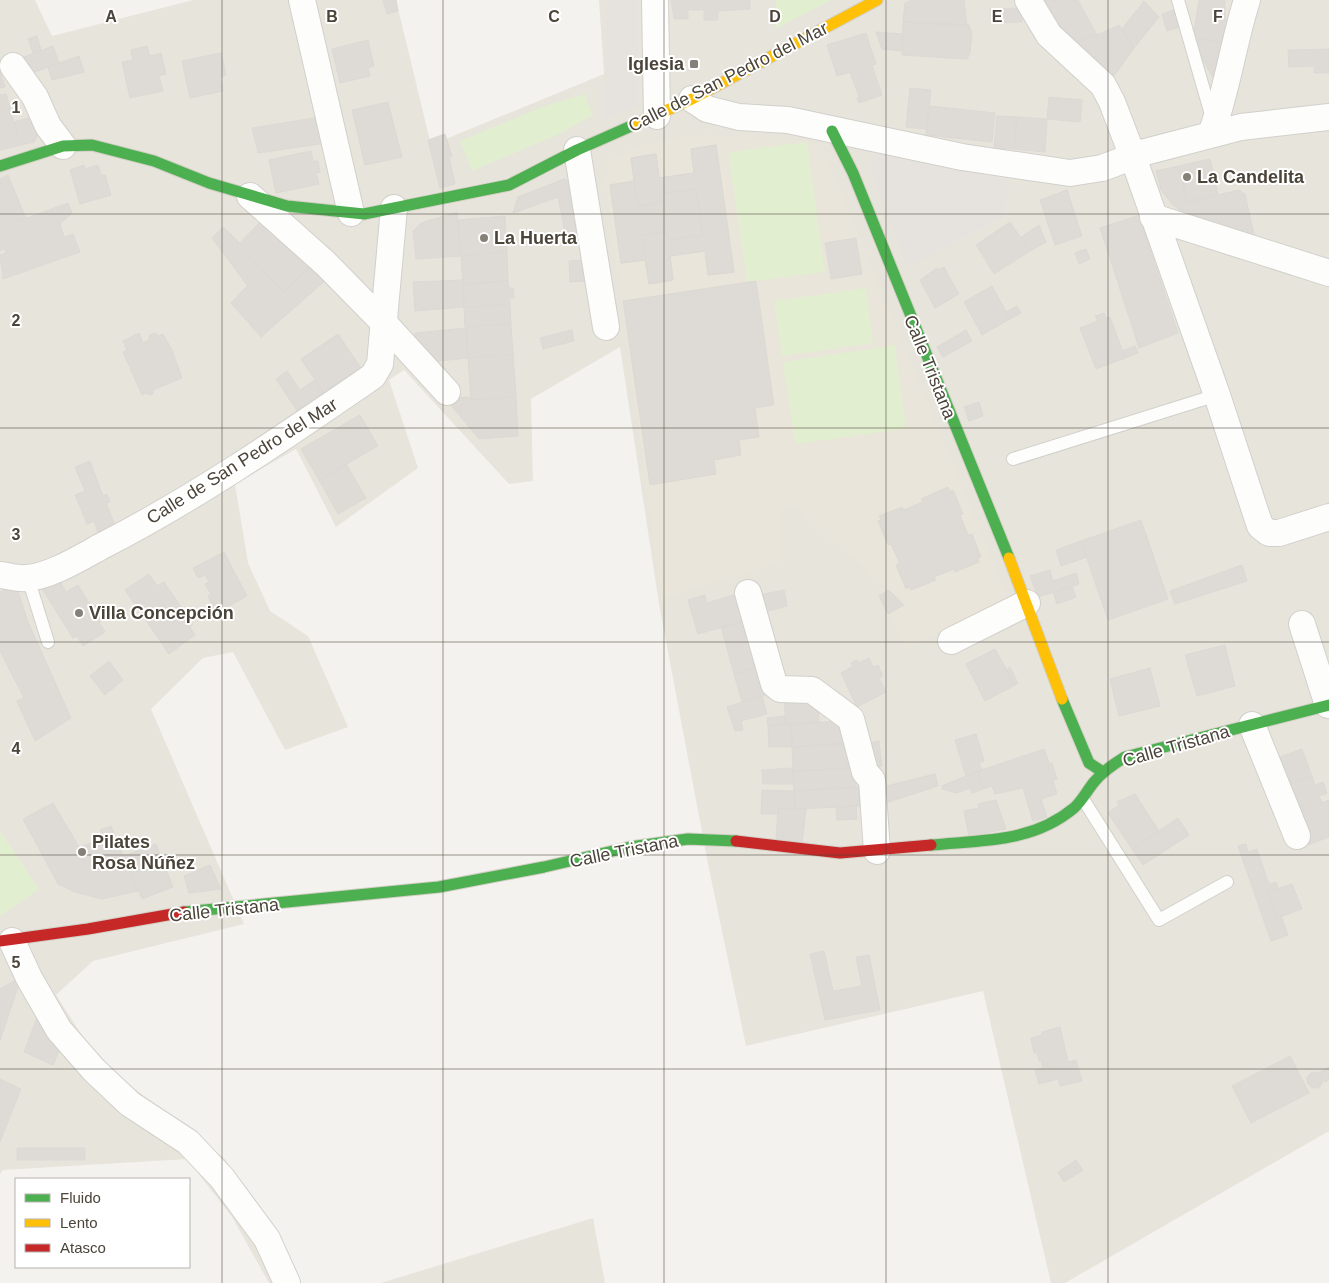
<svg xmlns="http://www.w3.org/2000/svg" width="1329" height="1283" font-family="Helvetica,sans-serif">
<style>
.residential{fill:#e7e4dc}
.education{fill:#eae5da}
.green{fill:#e1eecf}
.parking{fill:#e6e3df}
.building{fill:#dedbd6;stroke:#dcd9d4}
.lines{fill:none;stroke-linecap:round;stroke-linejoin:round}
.lane-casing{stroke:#d2d0cb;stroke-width:14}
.street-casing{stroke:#d2d0cb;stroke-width:28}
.fast-casing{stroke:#d3cfc5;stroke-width:13}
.slow-casing{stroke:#d3cfc5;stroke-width:13}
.jam-casing{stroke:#d3cfc5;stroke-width:13}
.lane{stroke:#fdfdfc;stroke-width:12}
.street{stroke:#fdfdfc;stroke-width:26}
.fast{stroke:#4caf50;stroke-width:11}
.slow{stroke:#ffc107;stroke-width:11}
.jam{stroke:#c62828;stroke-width:11}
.grid{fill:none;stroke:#4b4439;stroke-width:1;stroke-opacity:0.55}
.poi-dot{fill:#868178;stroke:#fff;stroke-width:2}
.labels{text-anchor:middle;stroke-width:4;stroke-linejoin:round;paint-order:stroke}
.poi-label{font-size:18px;font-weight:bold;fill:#4b4439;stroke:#fff;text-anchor:start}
.street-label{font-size:18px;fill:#4b4439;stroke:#fff}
.grid-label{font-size:16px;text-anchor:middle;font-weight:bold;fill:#4b4439;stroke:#fff;stroke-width:4;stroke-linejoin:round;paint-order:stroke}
</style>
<rect width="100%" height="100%" fill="#f4f2ee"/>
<path class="residential" d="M0,0H35L52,36L193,0H396L431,145L604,74L599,0H1329V1131L1065,1283H1051L983,991L746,1046L708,864L659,604L620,347L531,399L533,481L509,484L404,370L389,380L418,468L336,527L296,449L235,484L248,563L270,611L308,636L348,727L285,750L233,652L203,658L151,709L244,924L93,961L56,995L98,1060L225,1159L271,1230L296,1283H269L232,1217L187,1159L3,1170L0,1174Z
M593,1218L605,1283H381Z"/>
<path class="education" d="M704,135L807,141L813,144L826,157L1007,596L907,648L879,596L889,590L792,504L777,515L781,562L661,599L606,182L610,160L630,149L663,141Z"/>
<path class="green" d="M776,0H832L775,29Z
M585,94L593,115L559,134L472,171L460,141L547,105Z
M807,142L825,272L747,282L728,152Z
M866,288L873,343L782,356L774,301Z
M895,345L906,429L795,444L783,362Z
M0,831L39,889L0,916Z"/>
<path class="parking" d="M607,0H638V106L604,120Z
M882,155L1010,180L1004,217L907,267L872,174L870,163L873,157Z"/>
<path class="building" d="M383,0H396L398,11L387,14Z
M671,0H750V9L718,11V20H704V10H688V19H674Z
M911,0H964L967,25L903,22L905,3Z
M1043,0H1078L1097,35L1067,45L1056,20Z
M1199,0H1225V20H1228L1227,32H1224L1223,43L1193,38Z
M1144,1L1159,17L1134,48L1122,29Z
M1022,8V22L991,23L990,9Z
M1174,10L1180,27L1167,31L1162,14Z
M903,22L969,25L972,34L970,53L967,59L902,55Z
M1119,25L1134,48L1114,76L1067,45L1097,35Z
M876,32L903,34L902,51L882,49Z
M866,33L876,64L872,65L882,95L859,103L857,98L859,97L850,72L837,76L827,45Z
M37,36L41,50L33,53L28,39Z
M1193,38L1229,43L1214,80L1193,41Z
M368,40L374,66L368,68L370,76L340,83L332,49Z
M53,46L59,63L27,75L21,58Z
M147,46L150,56L161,53L166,74L159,76L163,91L130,98L122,62L133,60L131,50Z
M1329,49V73H1314V66L1289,67L1288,50Z
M221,53L226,75L220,77L223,91L190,98L182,61Z
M79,56L84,72L52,80L48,67Z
M0,70L5,87L0,88Z
M910,88L931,90L927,129L906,127Z
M6,94L18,137L0,140V95Z
M1049,97L1082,100L1080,122L1047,119Z
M388,102L402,157L365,165L352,110Z
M929,106L995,113L992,142L926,135Z
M997,116L1017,117L1014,149L994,148Z
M32,117L37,137L34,142L0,150V140L18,137L14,122Z
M320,117L326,143L258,153L252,128Z
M1017,117L1047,119L1045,152L1014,149Z
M445,134L452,156L449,157L455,184L440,188L428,140Z
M716,145L734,272L708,275L705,251L670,256L673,280L649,284L645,260L621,263L610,185L634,181L631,158L656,154L659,178L694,173L691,149Z
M716,145L734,272L708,275L705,251L670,256L673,280L649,284L642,235L666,232L668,240L703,235L696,189L661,194L662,203L638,206L631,158L656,154L659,178L694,173L691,149Z
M311,151L313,161H318L320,172L316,173L319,184L276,193L269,160Z
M1210,159L1218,195L1187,202L1179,166Z
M84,165L85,169L98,165L101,175H105L111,195L80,204L70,170Z
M1179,166L1187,202L1239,190L1245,194L1255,239L1183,213L1172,204L1161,190L1156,171Z
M8,175L26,219L0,228V179Z
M564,179L570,182L582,240L567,242L558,197L513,213L518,197Z
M634,181L638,206L662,203L661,194L696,189L703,235L668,240L666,232L642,235L645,260L621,263L610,185Z
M1067,190L1082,236L1055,245L1040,200Z
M68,203L72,213L60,224L64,237L73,234L80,252L3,279L0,255L6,253L5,249L0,251V228Z
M457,212L461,256L416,259L413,231L421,223Z
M1140,215L1149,246L1110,258L1100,228Z
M505,216L507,251L461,256L457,220Z
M263,219L288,243L262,270L237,246Z
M1010,222L1030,251L994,274L976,245Z
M1039,225L1046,242L1030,251L1021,237Z
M223,227L240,243L237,246L262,270L247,285L212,238Z
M856,238L862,274L831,279L825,243Z
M288,243L311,265L285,292L262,270Z
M1149,246L1178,333L1139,348L1110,258Z
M1086,249L1090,259L1079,264L1075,253Z
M507,252L508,281L463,284L461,256Z
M587,260L585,281L570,282L569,261Z
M311,265L326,280L261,337L231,303L262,270L285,292Z
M944,267L959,294L935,308L920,280L937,268L938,270Z
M462,280L464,307L415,311L413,282Z
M508,281L509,288H513L514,298H510V304L464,307L463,284Z
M756,281L774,405L755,408L759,437L739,440L741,455L714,460L716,474L650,485L623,301Z
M992,286L1010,319L982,335L964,302Z
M510,304L511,324L465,327L464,307Z
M1017,306L1021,313L1010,319L1006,312Z
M1104,313L1106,318L1110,317L1125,358L1096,369L1080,328L1098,321L1095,316Z
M511,324L513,354L468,358L466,327Z
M466,328L468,358L428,362L417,349L415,333Z
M572,330L574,341L543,349L540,338Z
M966,330L972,341L943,357L937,347Z
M139,333L143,343L149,340L150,335L155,333L159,336L163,334L172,350L182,378L153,390V394L149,395L147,393L142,395L123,352L127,350L123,341Z
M338,334L363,371L326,396L301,359Z
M1135,346L1138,353L1125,358L1122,351Z
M513,354L516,397L471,400L468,358Z
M287,371L300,390L315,380L326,396L300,415L276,379Z
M470,397L471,400L516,397L518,436L479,439L445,398Z
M979,402L983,416L969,421L964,407Z
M360,415L378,446L319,480L301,449Z
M90,461L103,496L107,494L110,502L106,503L118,533L101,540L94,521L87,524L75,495L85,491L75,467Z
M346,464L366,498L338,514L319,480Z
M948,487L950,492L953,490L963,514L960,515L968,535L972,534L981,557L978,558L979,562L955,572L954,569L952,570L934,577L936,580L911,590L910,587L906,589L896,565L900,564L891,544L888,545L878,521L881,520L879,516L902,507L903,510L923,502L921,499Z
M1141,520L1168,599L1108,620L1081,541Z
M1081,541L1087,557L1061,566L1056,550Z
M224,552L247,596L216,613L208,596L211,594L205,584L209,582L205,575L198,578L193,568Z
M1242,565L1247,581L1175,604L1170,591Z
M1050,570L1053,581L1076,573L1079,584L1038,597L1030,576Z
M149,574L157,586L164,582L193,624L190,627L195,635L169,654L125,590Z
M58,578L66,592L78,585L92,608L95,605L104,619L99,622L105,632L83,646L77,636L73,638L41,587Z
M16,585L28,622L71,718L35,741L17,701L24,698L0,651V592Z
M1072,586L1076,597L1057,604L1053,592Z
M784,590L787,606L762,613L759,595Z
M889,590L904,605L888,614L879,596Z
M740,593L748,620L698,634L688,600L705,595L707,603Z
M748,620L760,666L734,674L721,627Z
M1225,645L1235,686L1197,696L1185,655Z
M995,649L1015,685L985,701L966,664Z
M869,658L873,667L878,665L883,676L879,678L886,692L857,707L841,673L853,666L851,663L857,660L859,663Z
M109,661L123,680L105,695L90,676Z
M760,666L769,694L742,702L734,674Z
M1010,667L1018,683L1015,685L1006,670Z
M1150,668L1160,706L1119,716L1110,679Z
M762,696L767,714L741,721L743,730L735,731L727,707Z
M818,697L819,722L786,724L784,699Z
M785,716L786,724L768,726L767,718Z
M843,721L852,743L792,747L791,724Z
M791,724L792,747H769L768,726Z
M976,734L984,761L979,763L982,770L966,777L955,740Z
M879,741L882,766L871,768L866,744Z
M852,743L858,768L793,771L792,747Z
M1044,749L1049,763H1052L1057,779L1053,780L1057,794L1041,799L1047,817L1033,821L1023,788L995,794L992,786L983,789L978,771Z
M1302,749L1312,776L1288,785L1278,758Z
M793,768L794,784H763L762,770Z
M855,768L856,787L794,791L793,771Z
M978,771L983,789L972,793L970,788L957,793L942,789V786Z
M935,774L938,786L885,803L883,787Z
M1312,776L1315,785L1323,782L1327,793L1319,796L1322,803L1298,812L1288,785Z
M859,787L860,806L795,809L794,791Z
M762,790L794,791L795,809L778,808V814H761Z
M1135,794L1159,831L1132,849L1108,813L1119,805L1117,802Z
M996,800L1006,829L969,836L964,811L979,808L978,804Z
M1329,800V837L1308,845L1295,813Z
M53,803L79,847L103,839L100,830L111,826L138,891L102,899L75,892L58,884L23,819Z
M856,806L857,819L837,820L836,807Z
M778,808L806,809L802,843L776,842Z
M1178,818L1189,835L1143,865L1132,849Z
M156,844L173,887L142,899L124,856Z
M1246,844L1248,852L1257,849L1269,884L1276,882L1278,888L1267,892L1277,918L1281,916L1288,935L1271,941L1238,846Z
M210,865L221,889L189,893L184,876Z
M1292,884L1302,909L1277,918L1267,892Z
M824,951L833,991L862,986L856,957L869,955L880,1010L825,1020L810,954Z
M16,980L19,984L0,1041V989Z
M38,1015L61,1046L53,1065L24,1052Z
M1060,1027L1068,1062L1076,1060L1082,1081L1060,1086L1058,1079L1039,1084L1035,1070L1043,1068L1041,1061H1039L1037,1053H1034L1031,1038L1042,1035V1032Z
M1290,1056L1309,1093L1251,1123L1232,1086Z
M1329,1067V1080L1325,1082L1320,1072Z
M1307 1080a8 8 0 1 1 16 0a8 8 0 1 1-16 0Z
M0,1079L21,1089L0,1142Z
M17,1148H85V1160H17Z
M1076,1160L1083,1170L1064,1182L1058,1172Z"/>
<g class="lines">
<defs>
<path id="lane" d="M1178,0L1212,118
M1013,459L1217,395
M28,578L48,642
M1083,799L1159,920L1227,882"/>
<path id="street" d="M302,0L351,213
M655,0L657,116
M1028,0L1049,35L1103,85L1112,102L1133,157L1217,395L1260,526L1269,533H1279L1329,517
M13,66L35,97L48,126L63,146
M692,99L707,109L739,117L788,120L962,157L1070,173L1102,168L1145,152L1241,127L1329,117
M1211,134C1227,91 1233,44 1247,0
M577,150L606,327
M250,196L325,263L383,322L447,392
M1153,217L1329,273
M0,575C9,576 18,579 26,578C49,577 80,558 100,547C196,498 284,437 373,376L380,364L394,208
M748,593L774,684L780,689L812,690L851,719L865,772L872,780L877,851
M1302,624L1328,705
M951,641L1027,603
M1252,725L1297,836
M12,941L29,978L59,1030L94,1070L130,1104L188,1142L222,1178L267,1239L287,1283"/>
<path id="fast" d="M832,131L853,173L1009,558
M0,166L63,146L92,145L154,161L209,183L287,206L364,214L509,185L577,150L638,123
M1062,699L1089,763L1103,772
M931,845C982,840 1032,843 1074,808C1083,800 1087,790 1095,781C1103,771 1114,764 1125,757L1329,705
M184,912L439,887L544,867L630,847L688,839L736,841"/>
<path id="slow" d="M638,123L692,99L877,0
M1009,558L1062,699"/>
<path id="jam" d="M736,841L840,853L931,845
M0,941L88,929L184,912"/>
</defs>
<use href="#lane" class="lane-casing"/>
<use href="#street" class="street-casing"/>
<use href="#fast" class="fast-casing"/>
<use href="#slow" class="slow-casing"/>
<use href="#jam" class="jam-casing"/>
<use href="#lane" class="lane"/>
<use href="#street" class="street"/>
<use href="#fast" class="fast"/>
<use href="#slow" class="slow"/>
<use href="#jam" class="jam"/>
</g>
<path class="grid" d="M222,0V1283M443,0V1283M664,0V1283M886,0V1283M1108,0V1283M0,214H1329M0,428H1329M0,642H1329M0,855H1329M0,1069H1329"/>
<g class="poi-dot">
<rect x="689" y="59" width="10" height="10" rx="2.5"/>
<circle cx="1187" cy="177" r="5"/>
<circle cx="484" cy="238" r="5"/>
<circle cx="79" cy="613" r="5"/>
<circle cx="82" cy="852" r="5"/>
</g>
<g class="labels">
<g class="poi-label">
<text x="684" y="70" text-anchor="end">Iglesia</text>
<text x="1197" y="183">La Candelita</text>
<text x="494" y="244">La Huerta</text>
<text x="89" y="619">Villa Concepción</text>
<text x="92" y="848">Pilates<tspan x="92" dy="21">Rosa Núñez</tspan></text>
</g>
<g class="street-label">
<text transform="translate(728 77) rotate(-27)" y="6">Calle de San Pedro del Mar</text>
<text transform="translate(930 367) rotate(68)" y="6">Calle Tristana</text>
<text transform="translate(242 461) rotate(-32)" y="6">Calle de San Pedro del Mar</text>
<text transform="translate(1176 746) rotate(-16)" y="6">Calle Tristana</text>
<text transform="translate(624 851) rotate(-11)" y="6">Calle Tristana</text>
<text transform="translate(224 910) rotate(-6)" y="6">Calle Tristana</text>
</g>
</g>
<g class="grid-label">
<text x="111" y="22">A</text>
<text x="332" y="22">B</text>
<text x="554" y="22">C</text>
<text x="775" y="22">D</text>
<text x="997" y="22">E</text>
<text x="1218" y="22">F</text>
<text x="16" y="113">1</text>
<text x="16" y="326">2</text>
<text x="16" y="540">3</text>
<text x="16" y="754">4</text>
<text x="16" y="968">5</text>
</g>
<rect x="15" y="1178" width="175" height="90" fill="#ffffff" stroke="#b7b4b0"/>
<rect x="25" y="1194" width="25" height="8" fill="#4caf50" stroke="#b7b4b0"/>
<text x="60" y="1203" font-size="15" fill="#4b4439">Fluido</text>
<rect x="25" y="1219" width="25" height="8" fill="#ffc107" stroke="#b7b4b0"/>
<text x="60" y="1228" font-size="15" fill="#4b4439">Lento</text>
<rect x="25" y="1244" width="25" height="8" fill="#c62828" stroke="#b7b4b0"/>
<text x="60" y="1253" font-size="15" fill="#4b4439">Atasco</text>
</svg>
